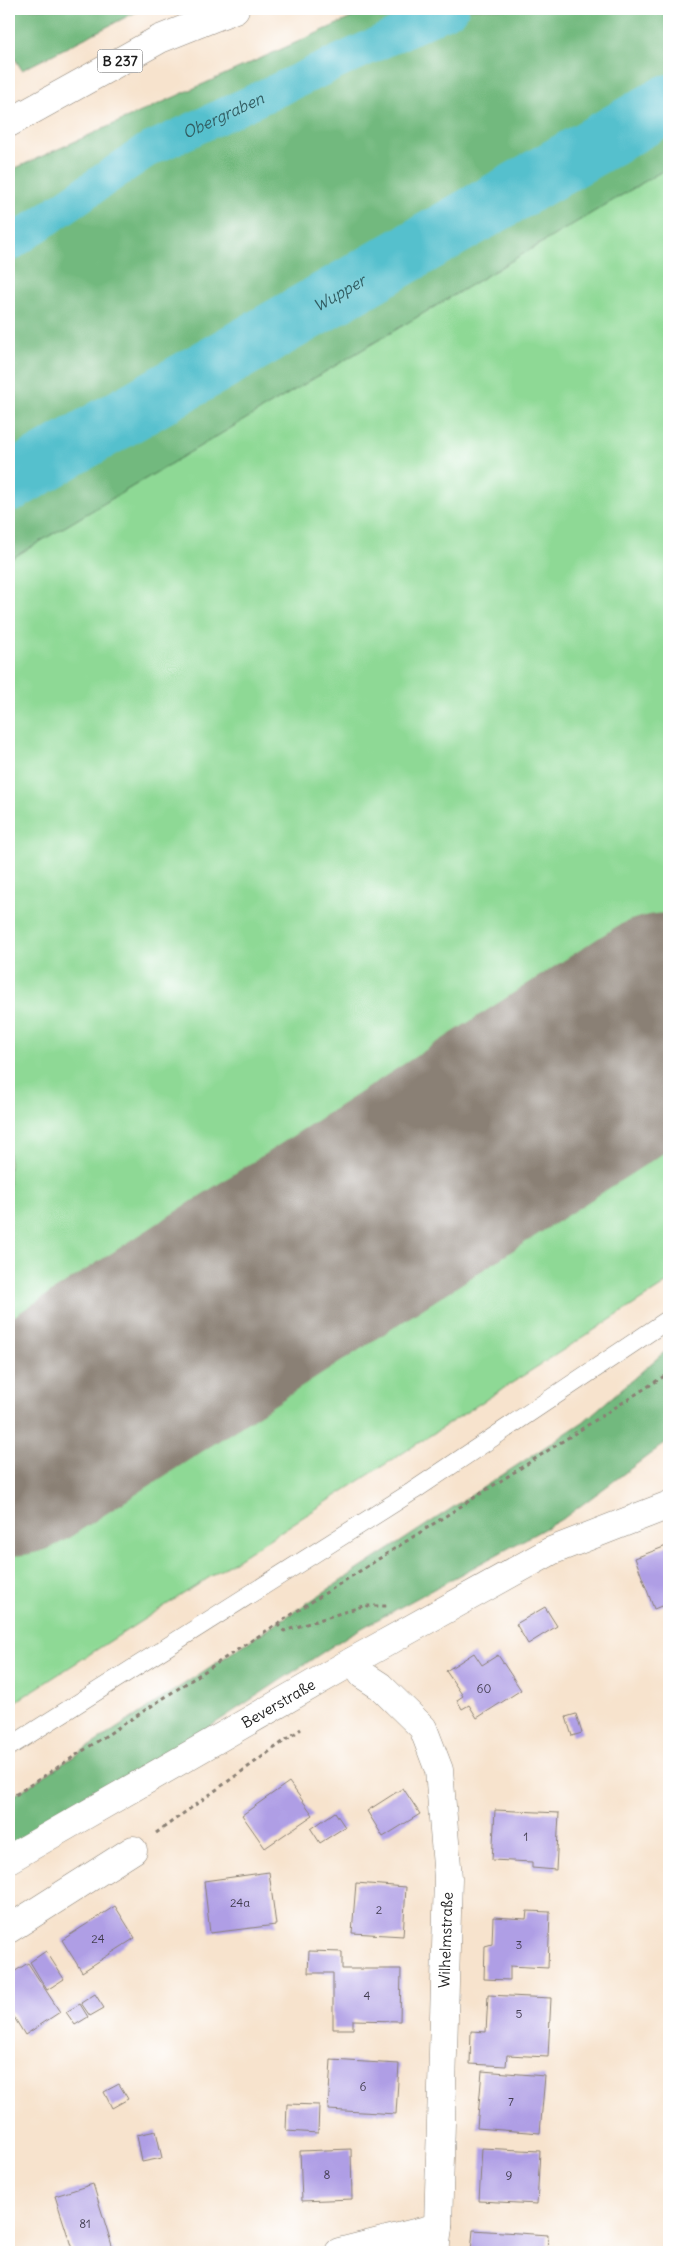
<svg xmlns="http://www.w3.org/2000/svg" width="678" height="2261" font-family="Delius,sans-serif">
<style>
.green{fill:#8ed995;stroke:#557a58}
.forest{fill:#72b97e;stroke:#476a4d}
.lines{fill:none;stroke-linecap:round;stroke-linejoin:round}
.canal{stroke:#54c0cd;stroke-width:34}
.river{stroke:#54c0cd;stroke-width:58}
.runway{stroke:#8a8074;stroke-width:216}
.building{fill:#af9ee5}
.lane-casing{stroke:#8a8074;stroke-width:19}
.street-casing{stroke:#8a8074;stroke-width:29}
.primary-casing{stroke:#8a8074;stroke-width:29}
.path{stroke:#8a8074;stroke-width:3;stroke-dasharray:4 4;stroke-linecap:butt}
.lane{stroke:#fff;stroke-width:18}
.street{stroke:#fff;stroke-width:28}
.primary{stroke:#fff;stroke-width:28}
.labels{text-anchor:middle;stroke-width:4;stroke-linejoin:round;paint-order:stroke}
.number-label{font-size:12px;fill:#413c4e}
.shield{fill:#fff;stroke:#606060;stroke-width:1}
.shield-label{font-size:14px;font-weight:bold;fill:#1c1c1c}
.street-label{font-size:15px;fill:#1c1c1c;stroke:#fff}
.water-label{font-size:16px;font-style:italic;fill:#325e63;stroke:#fff}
</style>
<rect width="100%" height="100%" fill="#fff"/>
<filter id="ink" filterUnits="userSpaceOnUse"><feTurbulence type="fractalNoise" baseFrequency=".02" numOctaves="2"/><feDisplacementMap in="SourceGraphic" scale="10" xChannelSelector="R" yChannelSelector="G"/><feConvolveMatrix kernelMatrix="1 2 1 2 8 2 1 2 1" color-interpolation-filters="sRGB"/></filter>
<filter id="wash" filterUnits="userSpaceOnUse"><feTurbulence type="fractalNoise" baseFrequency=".0096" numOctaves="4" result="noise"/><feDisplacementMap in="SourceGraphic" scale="20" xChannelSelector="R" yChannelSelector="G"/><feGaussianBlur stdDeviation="1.12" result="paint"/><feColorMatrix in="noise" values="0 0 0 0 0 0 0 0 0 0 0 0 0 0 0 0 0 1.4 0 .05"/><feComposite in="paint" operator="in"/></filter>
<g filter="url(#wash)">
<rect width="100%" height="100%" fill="#f7e3cd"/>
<path class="green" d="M669,167V1282L9,1706V560Z"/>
<path class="forest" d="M9,9H142L22,70L9,49Z
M371,9H669V167L9,560V171Z
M669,1348V1440L564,1518L349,1635L9,1859V1799L583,1422Z"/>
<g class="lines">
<path class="canal" id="s1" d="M9,245L146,151L452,9"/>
<path class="river" id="s2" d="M9,483L669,103"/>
<path class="runway" d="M9,1448L669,1021"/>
</g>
<g id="blocks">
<path class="building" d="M669,1545V1603L654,1609L635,1558Z
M545,1607L557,1626L528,1644L516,1624Z
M474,1653L482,1665L498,1655L521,1690L477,1718L469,1705L462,1709L457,1700L463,1696L446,1671Z
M576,1714L582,1733L572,1736L566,1717Z
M289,1782L313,1815L265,1848L242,1815Z
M403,1788L420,1814L383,1837L367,1811Z
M495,1810L559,1813L556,1870L532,1868V1862L492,1860Z
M335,1812L345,1827L320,1843L311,1829Z
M269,1872L276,1925L210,1933L204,1881Z
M356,1883L406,1887L403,1936L352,1933Z
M115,1906L135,1938L82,1972L62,1940Z
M527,1911L550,1912L548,1968L510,1966V1980L484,1979L485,1946L492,1944L493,1917L526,1919Z
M46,1951L64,1979L47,1990L30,1962Z
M309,1951L342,1952V1969H401L400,2021L353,2020V2029H333V1973H308Z
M28,1963L60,2012L25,2035L9,2009V1975Z
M95,1994L104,2008L90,2016L81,2003Z
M488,1995L551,1998L548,2057L507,2055L506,2066L470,2064L471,2031L486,2032Z
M80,2004L88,2017L75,2025L66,2012Z
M331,2060L399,2064L396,2114L328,2110Z
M482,2071L545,2076L540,2133L477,2128Z
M119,2084L128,2099L112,2108L104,2092Z
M287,2104L319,2105L318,2133L286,2131Z
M156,2131L162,2158L142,2162L137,2135Z
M482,2148L540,2151L537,2204L479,2201Z
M351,2149L352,2199L302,2201L300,2151Z
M93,2184L114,2252H73L55,2196Z
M473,2230L548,2235L547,2252H471Z"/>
</g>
</g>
<g filter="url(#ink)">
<use href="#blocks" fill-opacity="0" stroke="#8a8074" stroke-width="1"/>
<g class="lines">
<defs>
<path id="lane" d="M9,1747L413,1491L669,1319"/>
<g id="street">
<path d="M353,1661L363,1675L380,1686L423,1728L439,1770L448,1878L438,2227L435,2252"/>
<path id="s3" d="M9,1859L353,1661L551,1551L669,1505"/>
<path d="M9,1929L133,1850"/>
<path d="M339,2252L438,2227"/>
</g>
<path id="primary" d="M9,123L160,39L235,9"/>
</defs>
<use href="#lane" class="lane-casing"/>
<use href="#street" class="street-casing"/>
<use href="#primary" class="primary-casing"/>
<path class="path" d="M277,1624L284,1631L363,1606H387
M9,1799L277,1624L669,1373
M156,1833L301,1729"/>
<use href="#lane" class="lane"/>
<use href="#street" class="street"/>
<use href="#primary" class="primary"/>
</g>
</g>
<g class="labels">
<g class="number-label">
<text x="484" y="1693">60</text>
<text x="526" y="1841">1</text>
<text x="240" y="1907">24a</text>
<text x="379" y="1914">2</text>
<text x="98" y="1943">24</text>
<text x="519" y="1949">3</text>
<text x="367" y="2000">4</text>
<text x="519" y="2018">5</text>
<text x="363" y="2091">6</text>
<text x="511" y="2106">7</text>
<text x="327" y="2179">8</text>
<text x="509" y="2180">9</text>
<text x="85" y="2228">81</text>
</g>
<rect class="shield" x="97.5" y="49.5" width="45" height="23" rx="4"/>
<g class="shield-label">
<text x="120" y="66">B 237</text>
</g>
<g class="street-label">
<text dy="5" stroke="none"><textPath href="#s3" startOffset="311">Beverstraße</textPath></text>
<text transform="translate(446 1940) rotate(-88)" y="5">Wilhelmstraße</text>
</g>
<g class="water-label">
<text dy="6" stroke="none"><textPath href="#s1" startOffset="251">Obergraben</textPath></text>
<text dy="6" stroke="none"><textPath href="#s2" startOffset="381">Wupper</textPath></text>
</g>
</g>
<rect width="678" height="2261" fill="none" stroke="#fff" stroke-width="30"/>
</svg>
